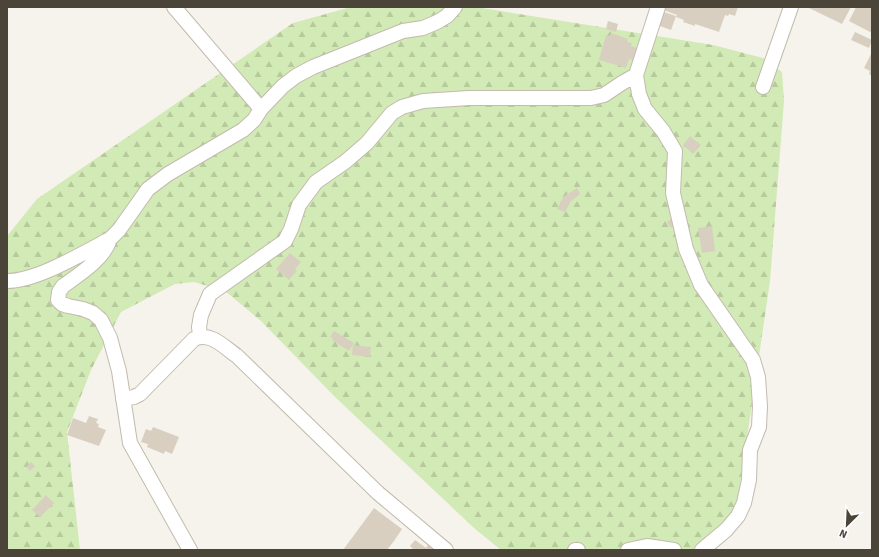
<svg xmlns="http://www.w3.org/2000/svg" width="879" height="557" font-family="'Source Sans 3',sans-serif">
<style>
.forest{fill:url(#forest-firs)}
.building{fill:#d8cfc1}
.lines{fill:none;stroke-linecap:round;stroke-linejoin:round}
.street-casing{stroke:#c2bbae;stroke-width:16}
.street{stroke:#fff;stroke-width:14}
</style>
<defs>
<pattern id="forest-firs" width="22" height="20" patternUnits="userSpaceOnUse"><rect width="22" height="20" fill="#d2eab5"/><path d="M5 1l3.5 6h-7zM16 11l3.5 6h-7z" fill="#b6ca9c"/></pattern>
</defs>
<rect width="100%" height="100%" fill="#f6f3ec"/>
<path class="forest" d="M351,7H476L713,45L763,58L782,72L784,101L770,281L738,499L716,550H501L474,528L334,396L261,321L225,291L194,282L175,284L121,312L91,370L67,432L80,550H7V236L37,199L293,23Z"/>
<path class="building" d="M662,7H738L735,16L729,14L728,16L725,15L719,32L695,24V26L683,22L684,20L676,17L677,15L661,9Z
M809,7H851L842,24L809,8Z
M856,7H872V33L849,21Z
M661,11L676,16L671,30L657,25Z
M608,21L618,24L616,32L606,29Z
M855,32L872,40L869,48L851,40Z
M611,33L628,39L627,42L632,43L631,46L640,49L635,61L629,59L626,68L599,60L606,35L610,36Z
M872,52V76L869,74L870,71L864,68Z
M690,136L701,145L693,154L683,145Z
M577,188L580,194L571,201L565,212L557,209L563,197Z
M671,219L675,225L671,228L667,222Z
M712,226L715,251L702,253L698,228Z
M290,253L301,262L295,269L297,271L289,280L276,269Z
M334,331L354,343L349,351L332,340L333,338L330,337Z
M353,345L371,347L370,357L352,355Z
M89,416L98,419L96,423L99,424L98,427L106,430L99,446L67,435L73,418L86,423Z
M153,427L179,437L172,454L165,451L164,454L147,447L148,444L141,442L146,429L151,431Z
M31,462L35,466L30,471L26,467Z
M46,495L54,503L40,517L32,510Z
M374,508L402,529L394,541L387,550H343Z
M415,540L426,548L428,545L434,550H414L410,546Z"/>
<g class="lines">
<defs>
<path id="street" d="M174,7L261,109
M658,7L636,75L639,94L645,109L663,131L675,151L673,193L686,249L701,285L753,360L758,377L760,406L759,427L750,450L749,480L744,503L738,516L726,530L702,550
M763,87L791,7
M110,239C104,259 80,274 63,286L59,292L58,300L62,304L68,306L83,309L93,313L101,320L110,338L119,371L130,443L190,550
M7,281C37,281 83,253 110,239L119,230L148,189L168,174L243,130L254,120L261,109L283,86L296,76L313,67L403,31L423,28L437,22L447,16L455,7
M200,336L199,327L201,315L210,294L285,241L291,229L299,205L316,182L345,162L367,143L392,113L402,107L423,101L469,98H591L604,95L622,83L636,75
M123,399L134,397L140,394L194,339C210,331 224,347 237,356L378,493L446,550
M575,550H578
M628,550L647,546L674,550"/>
</defs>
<use href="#street" class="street-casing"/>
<use href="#street" class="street"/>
</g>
<rect width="879" height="557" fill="none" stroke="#4b4439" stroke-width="16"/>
<g transform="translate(847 525) rotate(204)" stroke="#ffffff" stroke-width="3" paint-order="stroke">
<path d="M0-3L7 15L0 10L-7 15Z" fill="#4b4439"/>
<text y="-6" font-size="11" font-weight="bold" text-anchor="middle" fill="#4b4439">N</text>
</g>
</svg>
